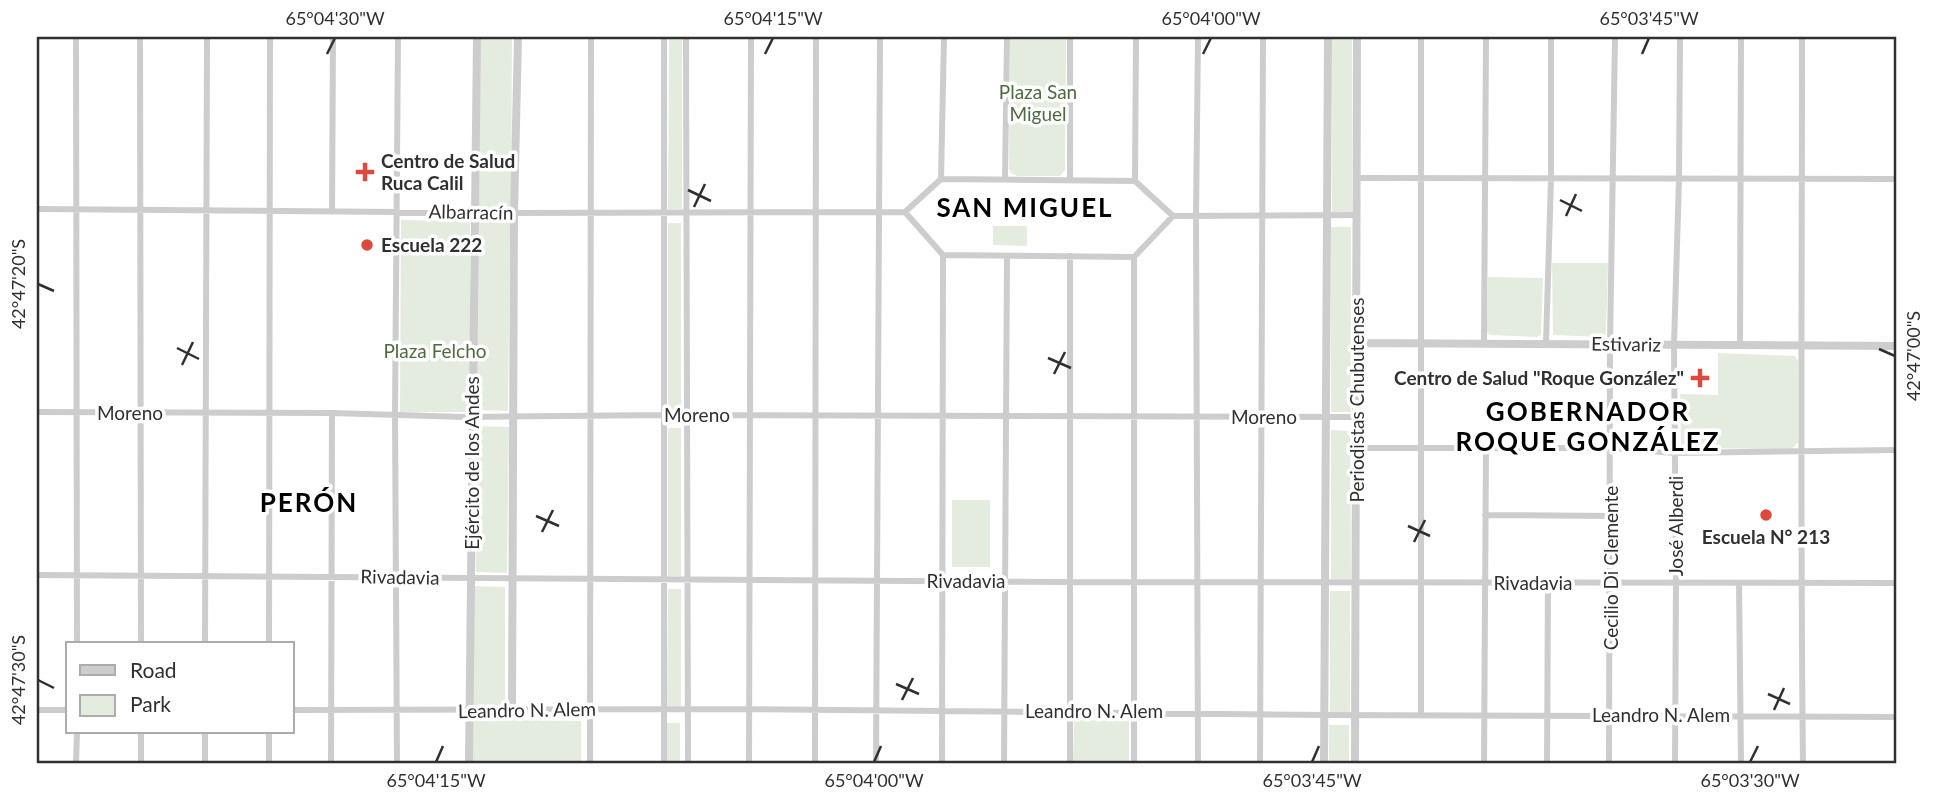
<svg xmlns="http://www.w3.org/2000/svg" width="1933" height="800" font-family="Lato,sans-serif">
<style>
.green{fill:#e4ecdf}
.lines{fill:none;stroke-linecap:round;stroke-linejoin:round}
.minor{stroke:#cdcdcd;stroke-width:6}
.tertiary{stroke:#cdcdcd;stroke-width:8}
.ticks{fill:none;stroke:#303030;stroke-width:2.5}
.poi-dot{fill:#dc4a3d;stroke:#fff;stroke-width:2.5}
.labels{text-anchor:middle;stroke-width:7;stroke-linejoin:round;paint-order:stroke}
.park-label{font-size:19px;fill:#4d6a40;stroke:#fff}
.poi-label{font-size:19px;font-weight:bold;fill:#303030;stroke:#fff;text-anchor:start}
.street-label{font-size:19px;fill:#303030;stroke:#fff}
.district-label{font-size:26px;font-weight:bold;letter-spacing:2px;fill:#000;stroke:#fff}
.neatline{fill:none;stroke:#303030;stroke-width:2.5}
.ticks-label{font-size:18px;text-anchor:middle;fill:#303030}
</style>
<rect width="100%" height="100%" fill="#fff"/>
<path class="green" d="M480,37H512L511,209L479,208Z
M669,37H682V209H668Z
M1010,37H1066L1065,170L1060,176H1017L1011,173L1009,168Z
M1332,37H1352V212H1332Z
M401,220L470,221V412H400Z
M478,221H510L508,411L476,410Z
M668,223H681V411H668Z
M993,226H1027V246L993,245Z
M1331,227H1351V412H1331Z
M1552,263H1608L1606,334L1602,337L1553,335Z
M1488,277L1543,278L1541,335L1537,337L1490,335L1487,332Z
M1718,353L1795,356L1798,361V442L1792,449L1685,448L1681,446L1680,394L1718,395Z
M477,426L509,427L507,573L476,572Z
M668,428H681V576H668Z
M1331,430L1350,431L1351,579H1331Z
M952,500H990V567H952Z
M474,586L505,587V709L473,708Z
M668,589H681V706H667Z
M1330,591H1350V715H1330Z
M473,720L581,721V763H473Z
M1074,720L1129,721V763H1073Z
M667,723H680V763H667Z
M1329,725H1349V763H1329Z"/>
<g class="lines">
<path class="minor" d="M76,37L77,644
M140,37L141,644
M686,37L688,763
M1070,37V180
M1421,37V714
M1802,37C1802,279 1800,521 1803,763
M1357,178L1896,179
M941,179L944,37
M1005,179L1007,37
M1135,181L1136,37
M37,209L514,213L905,212
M332,211L333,37
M905,212L943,255L1134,257L1173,216
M905,212L941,179L1135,181L1173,216
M1173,216L1357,215
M1484,342L1486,37
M1546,343L1551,179V37
M1740,346L1741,37
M37,412L332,413L465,417L665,415L1357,417
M1357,448H1612L1675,453L1896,450
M1485,515L1611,516
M37,575L1069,582L1896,583
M1739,583L1741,763
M205,644L207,37
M269,644L270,37
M37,710H68
M292,710L749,709L1324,715L1896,717
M141,732V763
M76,763L77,732
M205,763V732
M269,763V732
M331,763L332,413
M397,763L395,415L398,37
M590,763L591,37
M664,763V37
M749,763L751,37
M815,763L816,37
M876,763L880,37
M942,763L943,255
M1004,763L1007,256
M1070,763V256
M1134,763V257
M1198,763L1196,216L1198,37
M1260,763L1263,37
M1484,763L1486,448
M1547,763L1548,583
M1609,763L1610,344L1615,37
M1675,763L1676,583L1674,345L1679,179L1680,37"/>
<path class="tertiary" d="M1356,343L1896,346
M512,711L514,213L518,37
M469,763L477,37
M1324,763L1328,37
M1355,763L1357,37"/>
</g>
<path class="ticks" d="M327,54L335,38M765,54L773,38M1203,54L1211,38M1642,54L1649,38M688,190L711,201M1560,200L1582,211M694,207L705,184M1566,216L1576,194M38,284L54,291M177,348L199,359M1879,349L1895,356M1048,358L1071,368M182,365L193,342M1054,374L1065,352M536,516L559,526M1408,526L1430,536M542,532L553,510M1414,542L1425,520M38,680L54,688M896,684L919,694M1768,694L1790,704M902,700L913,678M1774,710L1784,688M436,762L443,746M874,762L881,746M1312,762L1319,746M1750,762L1758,746"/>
<g class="poi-dot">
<path d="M361.5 161.5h7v7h7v7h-7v7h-7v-7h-7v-7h7z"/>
<circle cx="367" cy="245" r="7"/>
<path d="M1696.5 367.5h7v7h7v7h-7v7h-7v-7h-7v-7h7z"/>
<circle cx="1766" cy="515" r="7"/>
</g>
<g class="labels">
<g class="park-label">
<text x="1038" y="99">Plaza San<tspan x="1038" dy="22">Miguel</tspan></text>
<text x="435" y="358">Plaza Felcho</text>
</g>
<g class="poi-label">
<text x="381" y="168">Centro de Salud<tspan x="381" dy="22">Ruca Calil</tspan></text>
<text x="381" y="252">Escuela 222</text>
<text x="1684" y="385" text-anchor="end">Centro de Salud "Roque González"</text>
<text x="1766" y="544" text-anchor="middle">Escuela N° 213</text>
</g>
<g class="street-label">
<text transform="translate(471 212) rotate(1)" y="7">Albarracín</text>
<text transform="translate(1626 344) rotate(1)" y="7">Estivariz</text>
<text transform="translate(1357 400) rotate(-90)" y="7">Periodistas Chubutenses</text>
<text x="130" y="420">Moreno</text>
<text x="697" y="422">Moreno</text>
<text x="1264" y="424">Moreno</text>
<text transform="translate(472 463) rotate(-90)" y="7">Ejército de los Andes</text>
<text transform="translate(1676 526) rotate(-90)" y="7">José Alberdi</text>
<text transform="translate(1611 568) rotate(-90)" y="7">Cecilio Di Clemente</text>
<text transform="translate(400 577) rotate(1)" y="7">Rivadavia</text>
<text x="966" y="588">Rivadavia</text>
<text x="1533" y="590">Rivadavia</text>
<text transform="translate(527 710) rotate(-1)" y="7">Leandro N. Alem</text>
<text x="1094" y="718">Leandro N. Alem</text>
<text x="1661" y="722">Leandro N. Alem</text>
</g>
<g class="district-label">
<text x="1025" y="217">SAN MIGUEL</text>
<text x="1588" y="421">GOBERNADOR<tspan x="1588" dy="30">ROQUE GONZÁLEZ</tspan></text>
<text x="309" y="512">PERÓN</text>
</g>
</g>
<rect width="1933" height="800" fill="none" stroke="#ffffff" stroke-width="77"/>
<rect x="66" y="642" width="228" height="91" fill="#ffffff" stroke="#acacac" stroke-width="2"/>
<rect x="80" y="665" width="35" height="10" fill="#cdcdcd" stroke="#acacac" stroke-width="2"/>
<text x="130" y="678" font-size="21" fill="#303030">Road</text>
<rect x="80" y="695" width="35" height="21" fill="#e4ecdf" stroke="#acacac" stroke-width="2"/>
<text x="130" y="712" font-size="21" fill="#303030">Park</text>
<rect x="38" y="38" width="1857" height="724" class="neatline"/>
<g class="ticks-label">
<text x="335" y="25">65°04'30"W</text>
<text x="773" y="25">65°04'15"W</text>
<text x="1211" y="25">65°04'00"W</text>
<text x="1649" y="25">65°03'45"W</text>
<text transform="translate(19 284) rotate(-90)" y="6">42°47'20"S</text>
<text transform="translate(1914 356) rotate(-90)" y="6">42°47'00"S</text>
<text transform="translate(19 680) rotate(-90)" y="6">42°47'30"S</text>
<text x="436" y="787">65°04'15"W</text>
<text x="874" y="787">65°04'00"W</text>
<text x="1312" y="787">65°03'45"W</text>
<text x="1750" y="787">65°03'30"W</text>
</g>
</svg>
